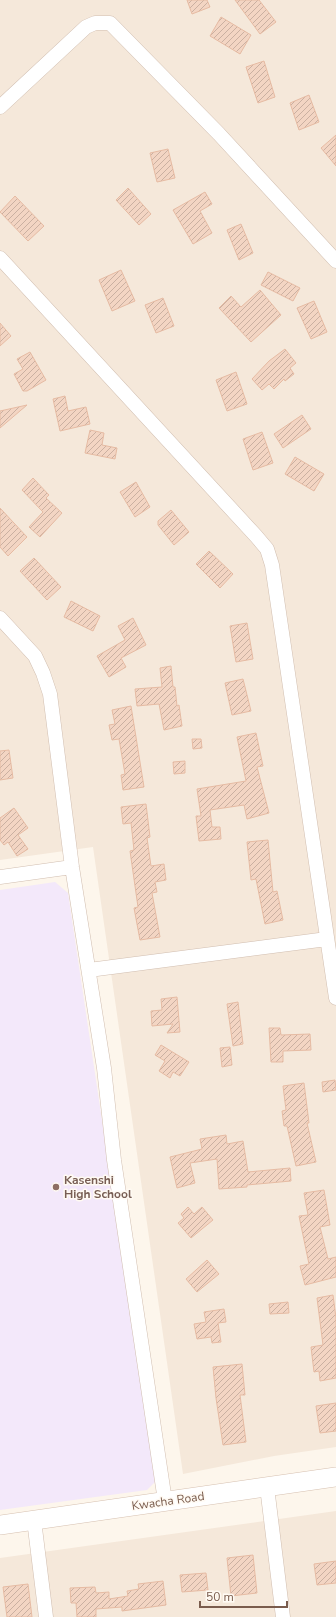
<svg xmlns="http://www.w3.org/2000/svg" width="336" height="1617" font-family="'Nunito Sans',sans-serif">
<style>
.residential{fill:#f5e8da}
.education{fill:#f3e8fa}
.building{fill:url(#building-hatch);stroke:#e6bba3}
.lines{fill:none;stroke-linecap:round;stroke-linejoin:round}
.street-casing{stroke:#d1beb0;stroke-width:15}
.secondary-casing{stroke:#d6c0b0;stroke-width:20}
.street{stroke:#fff;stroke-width:14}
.secondary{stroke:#fff;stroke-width:19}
.education-dot{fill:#8d6e63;stroke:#fffaf3;stroke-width:1.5}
.labels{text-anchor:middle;stroke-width:3;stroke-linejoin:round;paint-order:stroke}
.education-label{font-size:12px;font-weight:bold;fill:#785e54;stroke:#fffaf3;text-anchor:start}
.street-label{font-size:12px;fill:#7a5c4d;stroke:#fffaf3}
</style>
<defs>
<pattern id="building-hatch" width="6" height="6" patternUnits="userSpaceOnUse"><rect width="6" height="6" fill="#f3d5c3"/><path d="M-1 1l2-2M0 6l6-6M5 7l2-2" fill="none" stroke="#cab0a1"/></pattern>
</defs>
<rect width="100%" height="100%" fill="#fdf6ec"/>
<path class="residential" d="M0,0H336V1447L274,1456L183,1474L93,847L0,860Z
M336,1511V1617H0V1558Z"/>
<path class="education" d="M55,882L68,893L156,1481L147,1490L0,1510V890Z"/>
<path class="building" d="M187,0H207L210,7L192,14Z
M235,0H259L276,22L260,34Z
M221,17L251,35L240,54L210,36Z
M264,61L275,97L258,103L246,67Z
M309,95L319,122L299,130L290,103Z
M336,135V166L321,148Z
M168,149L175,178L157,182L150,153Z
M128,188L151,214L139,225L116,200Z
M205,192L212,204L200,211L212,233L193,244L173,210Z
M15,196L44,226L28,241L0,212Z
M241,224L253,253L239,260L227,230Z
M121,270L135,301L112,311L99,280Z
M268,272L300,288L293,301L261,285Z
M260,290L281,315L251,342L219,308L231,296L241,307Z
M163,298L174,326L156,333L145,305Z
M314,301L327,332L311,339L297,308Z
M0,323L11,336L0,346Z
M285,349L296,363L290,368L294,374L285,381L284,379L274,389L269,384L262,390L252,379L269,361Z
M30,352L46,380L27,391H23L14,374L23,369L17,359Z
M236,372L247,404L227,411L216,380Z
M65,396L68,411L86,407L90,424L60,431L53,399Z
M27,405L0,428V411Z
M302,415L311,429L283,448L274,434Z
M90,430L104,433L102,445L117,448L115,459L85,453Z
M262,432L273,463L253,470L243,439Z
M295,457L324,474L314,491L285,474Z
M33,478L49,495L46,498L62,513L40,537L29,527L43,512L22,490Z
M136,482L150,507L135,517L120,492Z
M0,508L27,537L8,556L0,547Z
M171,510L189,532L174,545L158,525V521Z
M209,551L233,574L220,588L196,564Z
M34,558L61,587L47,600L20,571Z
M71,601L100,616L93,631L64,617Z
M133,618L146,645L121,658L126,667L109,677L97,656L125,640L118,626Z
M247,623L253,659L236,662L230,626Z
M171,666L173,687H175L177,706L179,705L182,726L164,730L159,704L137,706L135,689L162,687L160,668Z
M243,679L251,711L232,715L225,683Z
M131,706L144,787L123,790L121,775L125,774L119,739L112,740L109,725L115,724L112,710Z
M256,733L263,766L257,767L269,813L247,819L244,805L210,810L212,827H220L221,839L199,841L196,816H201L197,789L246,781L237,737Z
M192,739H201L202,748L193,749Z
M9,750L13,778L0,780V751Z
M185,761V773L174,774L173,762Z
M146,804L150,837L147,838L151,866L164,864L166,880L155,882L157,892L152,893L160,937L140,940L134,908L138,907L130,851L134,850L131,823L123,824L121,807Z
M14,808L28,828L18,835L28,849L17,856L8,842L4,845L0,840V818Z
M268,840L273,892L277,891L283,920L265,924L256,879L251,880L247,842Z
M177,997L180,1032L167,1033L173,1024L152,1026L151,1011L162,1010L161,999Z
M238,1002L243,1044L233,1046L227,1004Z
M269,1028H280L281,1035L310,1034L311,1050L283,1051V1062H271Z
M161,1045L189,1062L180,1076L173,1072L170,1078L159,1071L165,1061L155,1055Z
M230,1047L232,1065L222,1067L220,1048Z
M335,1080L336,1090L323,1092L322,1082Z
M304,1083L309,1123H307L316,1162L296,1166L287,1126H284L282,1111L286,1110L283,1086Z
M226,1135L227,1144L243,1141L248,1172L290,1168L291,1181L247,1185V1187L219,1189L217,1159L190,1163L195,1183L177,1188L170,1157L202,1149L200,1139Z
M324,1190L330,1225L320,1227L328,1259L336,1257V1277L305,1285L300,1266L309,1264L299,1216L308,1215L304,1193Z
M188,1207L194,1214L202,1207L213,1220L191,1238L178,1223L184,1218L181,1214Z
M207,1260L219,1274L197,1292L186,1279Z
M333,1295L336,1318V1378L320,1381L319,1371L314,1372L311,1347L323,1345L317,1298Z
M288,1302L289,1313L270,1314L269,1304Z
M224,1309L226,1322L218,1323L221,1342L212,1343L211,1337L197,1339L194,1324L206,1322L204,1312Z
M242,1364L245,1395H240L246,1442L223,1445L216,1398L213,1367Z
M336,1403V1431L320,1433L316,1406Z
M253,1555L257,1593L231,1596L227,1558Z
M336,1561V1583L317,1585L314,1564Z
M206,1573L208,1590L182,1592L180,1575Z
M163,1581L166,1605L122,1611V1607L96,1609V1617H77L76,1603H71L70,1588L95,1587L96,1593L109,1592V1599L128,1596L127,1591L139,1589L138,1584Z
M28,1584L32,1617H7L3,1587Z"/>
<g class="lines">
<defs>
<path id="street" d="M0,107L86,27L95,23H110L219,134L336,261
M0,258L256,536L267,549L272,565L336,998
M0,618L35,656L43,673L50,694L72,867L104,1068L114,1160L165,1501
M0,877L72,867
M89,970L327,939
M267,1487L283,1617
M34,1520L46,1617"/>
<path id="secondary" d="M0,1525L336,1477"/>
</defs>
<use href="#street" class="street-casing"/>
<use href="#secondary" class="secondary-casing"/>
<use href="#street" class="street"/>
<use href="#secondary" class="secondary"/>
</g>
<circle class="education-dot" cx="56" cy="1187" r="4"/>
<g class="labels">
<g class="education-label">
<text x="64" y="1184">Kasenshi<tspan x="64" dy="14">High School</tspan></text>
</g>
<g class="street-label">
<text transform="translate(168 1501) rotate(-8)" y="4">Kwacha Road</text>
</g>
</g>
<path d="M200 1601v6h87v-6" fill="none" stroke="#7a5c4d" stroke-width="2"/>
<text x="206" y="1601" font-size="12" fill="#7a5c4d" stroke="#fffaf3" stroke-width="3" paint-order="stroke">50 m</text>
</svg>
